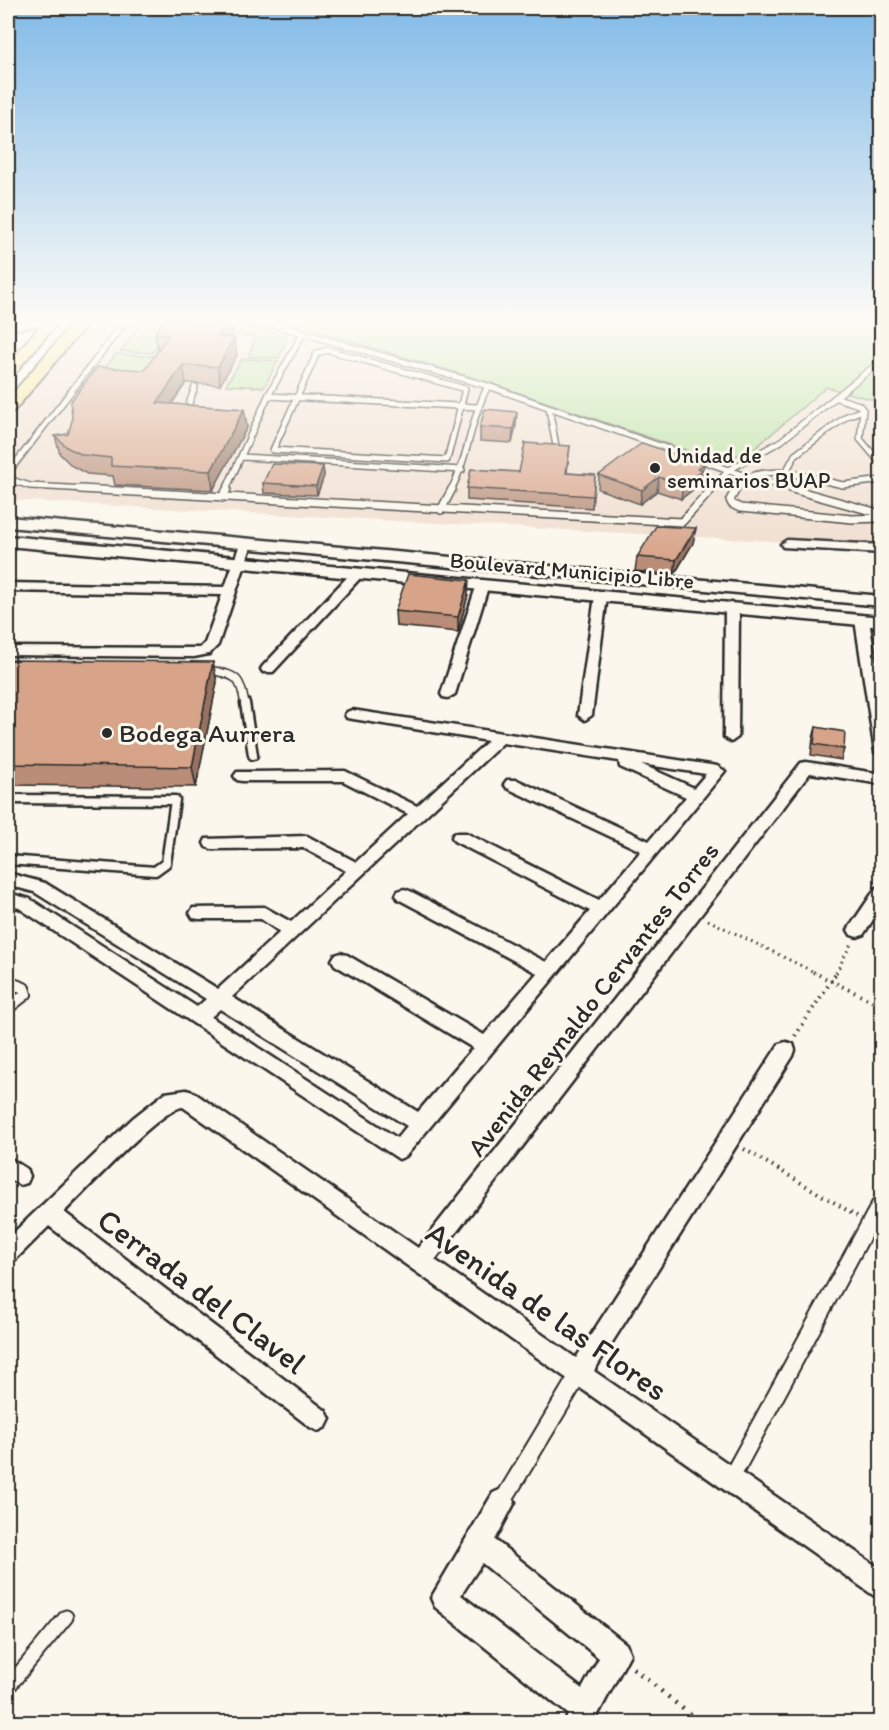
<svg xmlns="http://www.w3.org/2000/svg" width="889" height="1730" font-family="Itim,sans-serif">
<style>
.built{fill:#f0decf}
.green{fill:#b5df9b;stroke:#708563;stroke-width:1.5}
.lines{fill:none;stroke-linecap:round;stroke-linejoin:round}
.service-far4-casing{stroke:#2b2b2b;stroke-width:8}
.service-far3-casing{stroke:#2b2b2b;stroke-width:10}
.service-far2-casing{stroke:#2b2b2b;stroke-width:13}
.service-far1-casing{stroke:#2b2b2b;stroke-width:14}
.service-casing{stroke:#2b2b2b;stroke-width:17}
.pedestrian-casing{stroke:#2b2b2b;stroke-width:4}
.minor-casing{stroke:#2b2b2b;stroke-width:5}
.secondary-casing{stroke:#2b2b2b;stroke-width:5}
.primary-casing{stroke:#2b2b2b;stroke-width:4}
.path-far2{stroke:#2b2b2b;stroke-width:3;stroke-dasharray:1.5 4.5;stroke-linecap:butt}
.path-far1{stroke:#2b2b2b;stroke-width:4;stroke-dasharray:1.5 5;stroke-linecap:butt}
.path{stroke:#2b2b2b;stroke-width:4.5;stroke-dasharray:2 7;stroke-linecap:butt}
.service-far4{stroke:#fbf7ec;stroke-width:5}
.service-far3{stroke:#fbf7ec;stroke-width:7}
.service-far2{stroke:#fbf7ec;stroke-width:8}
.service-far1{stroke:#fbf7ec;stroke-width:10}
.service{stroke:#fbf7ec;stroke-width:13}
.pedestrian{fill:#fbf7ec;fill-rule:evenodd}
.minor{fill:#fbf7ec;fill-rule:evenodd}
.secondary{fill:#fbf7ec;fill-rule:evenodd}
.primary{fill:#f7e281;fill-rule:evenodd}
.wall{fill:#b98d77;stroke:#2b2b2b;stroke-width:1.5}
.shaded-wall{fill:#967361;stroke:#2b2b2b;stroke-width:1.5}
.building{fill:#d7a48a;stroke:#2b2b2b;stroke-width:1.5}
.poi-dot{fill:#2b2b2b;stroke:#fbf7ec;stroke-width:2}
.labels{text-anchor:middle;stroke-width:6;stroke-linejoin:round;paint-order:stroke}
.far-poi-label{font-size:22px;fill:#2b2b2b;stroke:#fbf7ec;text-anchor:start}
.far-street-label{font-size:22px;fill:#2b2b2b;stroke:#fbf7ec}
.poi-label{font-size:26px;fill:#2b2b2b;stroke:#fbf7ec;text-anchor:start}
.street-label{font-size:26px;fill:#2b2b2b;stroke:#fbf7ec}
.near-street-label{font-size:32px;fill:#2b2b2b;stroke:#fbf7ec}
</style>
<rect width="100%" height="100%" fill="#fbf7ec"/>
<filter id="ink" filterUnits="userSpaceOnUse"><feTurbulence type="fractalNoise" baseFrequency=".0167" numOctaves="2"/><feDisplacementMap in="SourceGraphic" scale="12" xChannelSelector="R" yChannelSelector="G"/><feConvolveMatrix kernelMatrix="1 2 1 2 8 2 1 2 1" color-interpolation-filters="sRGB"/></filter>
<g filter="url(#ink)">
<path class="built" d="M95,318H881V547L8,500V422Z"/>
<path class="green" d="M145,318H228L287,337L279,358L248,357L256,337L169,329L152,353L121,351Z
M273,318H881V402L826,387L746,456L739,454L727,464L490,383Z
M116,354L162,357L149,380L99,376Z
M242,359L278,361L264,387L226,385Z"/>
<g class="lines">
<defs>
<path id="service-far4" d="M250,318L488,386L746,476L797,490
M328,350L465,389L447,460L273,450L317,353Z
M8,379L17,368
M268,396L477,407
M837,398L859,405L863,410
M549,408L556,446
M185,415L195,387
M242,457L462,470
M786,472L843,485L882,480
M107,490L30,486L14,481L10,474L11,469L128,318
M226,490L268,396L303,333
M451,490C469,456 470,420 488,386
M711,490L729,470L781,441L882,360
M735,490C748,471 765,473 786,472L795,455L847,416L863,410L860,439L882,465"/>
<path id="service-far3" d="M80,489L682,522L712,489
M736,489L730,500L732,504L740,508L852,519L882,518
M792,489L882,514
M222,498L227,489
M441,510L452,489
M206,669C235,676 240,673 245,705"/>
<path id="service-far2" d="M245,703L253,755
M8,799L175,800L166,863L155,871L8,860"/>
<path id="service-far1" d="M8,982L24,988L26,994L8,1008"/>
<path id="service" d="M8,1687L66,1617"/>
<path id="pedestrian" d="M882,1192V1215L736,1486L730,1489L724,1486L721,1480L724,1474L877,1194Z
M579,1366L585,1368L587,1374L585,1380L508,1508L502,1511L496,1508L493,1502L496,1496L573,1368Z"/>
<path id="minor" d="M50,320L53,321V325L8,329V323Z
M246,540L252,544L218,645L209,654L194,657L8,655V647L200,648L205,643L222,595L8,591V583L225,587L240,544Z
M787,540L882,545V553L783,547L781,544Z
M358,569L362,570L364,573L362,576L273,672H263L261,669L263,666L354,570Z
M483,580L489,584L455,694L448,698L443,697L441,694L477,584Z
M601,592L607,596L592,715L585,720L578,715L595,596Z
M732,604L739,608L738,737L731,742L724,737L725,608Z
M862,616L869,620L882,702V757L875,752L855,620Z
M352,710L717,766L725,771L406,1156L399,1159L19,908L8,905V893L30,899L197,1007L206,999L34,892L8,885V873L45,883L218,989L280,932L261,919H199L193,918L190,913L193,908L264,907L291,922L346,871L304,848L212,849L206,847L204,843L206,839L307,836L356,862L408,814L343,781H242L237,780L234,776L237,772L345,771L417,806L488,741L347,718L345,715L347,712ZM503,743L619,761L620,767L686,797L649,841L517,780H507L504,784L507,788L641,851L599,900L466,833H454L452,837L454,841L590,911L546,962L410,891L404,889L398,891L396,895L398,899L537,973L484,1035L347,955L341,953L335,955L332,960L335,965L473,1048L418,1112L232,997ZM641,764L706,774L694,788ZM220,1009L407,1126L397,1138L211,1017Z
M806,762L882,774V784L810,773L435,1260L576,1358L779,1044L786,1042L793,1044L795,1050L793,1056L594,1371L882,1570V1599L873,1595L183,1107C161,1108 84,1193 64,1212L326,1411L330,1419L326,1427L318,1431L310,1427L49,1226L16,1259L8,1262V1238L133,1118L165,1093L186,1090L193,1092L418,1248L801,763Z
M882,886V906L863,935L857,937L851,935L848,930L851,925L876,888Z
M8,1157L27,1169L30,1176L27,1183L20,1185L8,1178Z
M502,1489L511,1493L515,1502L495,1540L626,1644L630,1654L594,1722H565L568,1714L435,1607L431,1598L493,1493ZM482,1563L599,1658L582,1689L461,1595Z"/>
<path id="secondary" d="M8,517L882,596V606L8,527Z
M8,536L882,617V627L8,546Z"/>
<path id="primary" d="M47,318H62L13,375L8,376V363Z
M77,318H92L14,411L8,413V399Z"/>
</defs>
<use href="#service-far4" class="service-far4-casing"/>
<use href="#service-far3" class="service-far3-casing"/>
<use href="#service-far2" class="service-far2-casing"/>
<use href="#service-far1" class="service-far1-casing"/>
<use href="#service" class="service-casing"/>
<use href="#pedestrian" class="pedestrian-casing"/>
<use href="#minor" class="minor-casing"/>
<use href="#secondary" class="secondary-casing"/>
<use href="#primary" class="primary-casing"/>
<path class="path-far2" d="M708,920L816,973
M836,973L851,944"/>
<path class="path-far1" d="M813,972L882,1006
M795,1036L837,972
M744,1149L857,1216"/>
<path class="path" d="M633,1668L699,1722"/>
<use href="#service-far4" class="service-far4"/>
<use href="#service-far3" class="service-far3"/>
<use href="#service-far2" class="service-far2"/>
<use href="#service-far1" class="service-far1"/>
<use href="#service" class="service"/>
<use href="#pedestrian" class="pedestrian"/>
<use href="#minor" class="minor"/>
<use href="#secondary" class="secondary"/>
<use href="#primary" class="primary"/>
</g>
<path class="wall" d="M155,333L232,334L229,338L237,355L220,385L186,383L171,404L244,409L247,427L213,490L115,485L113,476L87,474L72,466L60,454L55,436L68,434L145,370L158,350Z
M516,425L512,443L480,441V427Z
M570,446L567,473L595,475L592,508L467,500V488L519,472Z
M704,464L700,484L681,499L657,491L640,504L598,489L599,475Z
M323,466L324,476L317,495L264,493L263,483Z
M696,528L693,543L674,575L635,571L637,557Z
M468,595L458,632L396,626L395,611Z
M8,660L217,682L196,787L8,785Z
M816,727L844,749L841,760L811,755L813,738Z"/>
<path class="shaded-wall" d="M229,318H230L232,334L220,354L218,337Z
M234,338L237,355L220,385L218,367Z
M183,365L186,383L160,421L157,403Z
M244,409L247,427L213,490L211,471Z
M517,412L516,425L512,443L513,429Z
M704,464L700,484L681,499L683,485L698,468Z
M323,466L324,476L317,495L316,486Z
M659,477L657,491L640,504L642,490Z
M696,528L693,543L674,575L676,560Z
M469,580L468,595L458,632V617Z
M213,662L217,682L196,787L192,767Z"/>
<path class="building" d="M165,318H229L218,337L234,338L218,367L183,365L157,403L244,409L211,471L111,466V458L83,455L68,448L55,436L68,434L72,421L71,401L97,367L145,370L169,334L155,333Z
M485,409L517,412L513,429L480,427Z
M525,443L570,446L566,473L595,475L593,496L467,488L471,469L519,472Z
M642,443L704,464L698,468L702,470L683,485L659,477L642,490L599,475Z
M272,464L323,466L316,486L263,483Z
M656,526L696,528L676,560L637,557Z
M408,574L469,580L458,617L395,611Z
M8,660L213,662L192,767L8,764Z
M816,727L845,732L844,749L814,744Z"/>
</g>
<linearGradient id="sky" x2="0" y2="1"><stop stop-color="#81bae8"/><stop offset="0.57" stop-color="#fdfbf6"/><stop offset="1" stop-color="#fdfbf6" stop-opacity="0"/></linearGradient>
<rect width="889" height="561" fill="url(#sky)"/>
<g class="poi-dot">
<circle cx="655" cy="468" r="6"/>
<circle cx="107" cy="733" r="6"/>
</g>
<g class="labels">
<g class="far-poi-label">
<text x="667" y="463">Unidad de<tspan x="667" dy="25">seminarios BUAP</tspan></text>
</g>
<g class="far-street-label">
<text transform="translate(572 570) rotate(5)" y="8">Boulevard Municipio Libre</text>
</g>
<g class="poi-label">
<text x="119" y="742">Bodega Aurrera</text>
</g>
<g class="street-label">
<text transform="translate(593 999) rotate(-52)" y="9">Avenida Reynaldo Cervantes Torres</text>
</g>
<g class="near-street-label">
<text transform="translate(202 1291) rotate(37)" y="11">Cerrada del Clavel</text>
<text transform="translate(547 1311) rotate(35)" y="11">Avenida de las Flores</text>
</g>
</g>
<rect width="889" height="1730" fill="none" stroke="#fbf7ec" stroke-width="30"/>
<rect x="15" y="15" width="859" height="1700" fill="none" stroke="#2b2b2b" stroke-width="2" filter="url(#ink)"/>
</svg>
